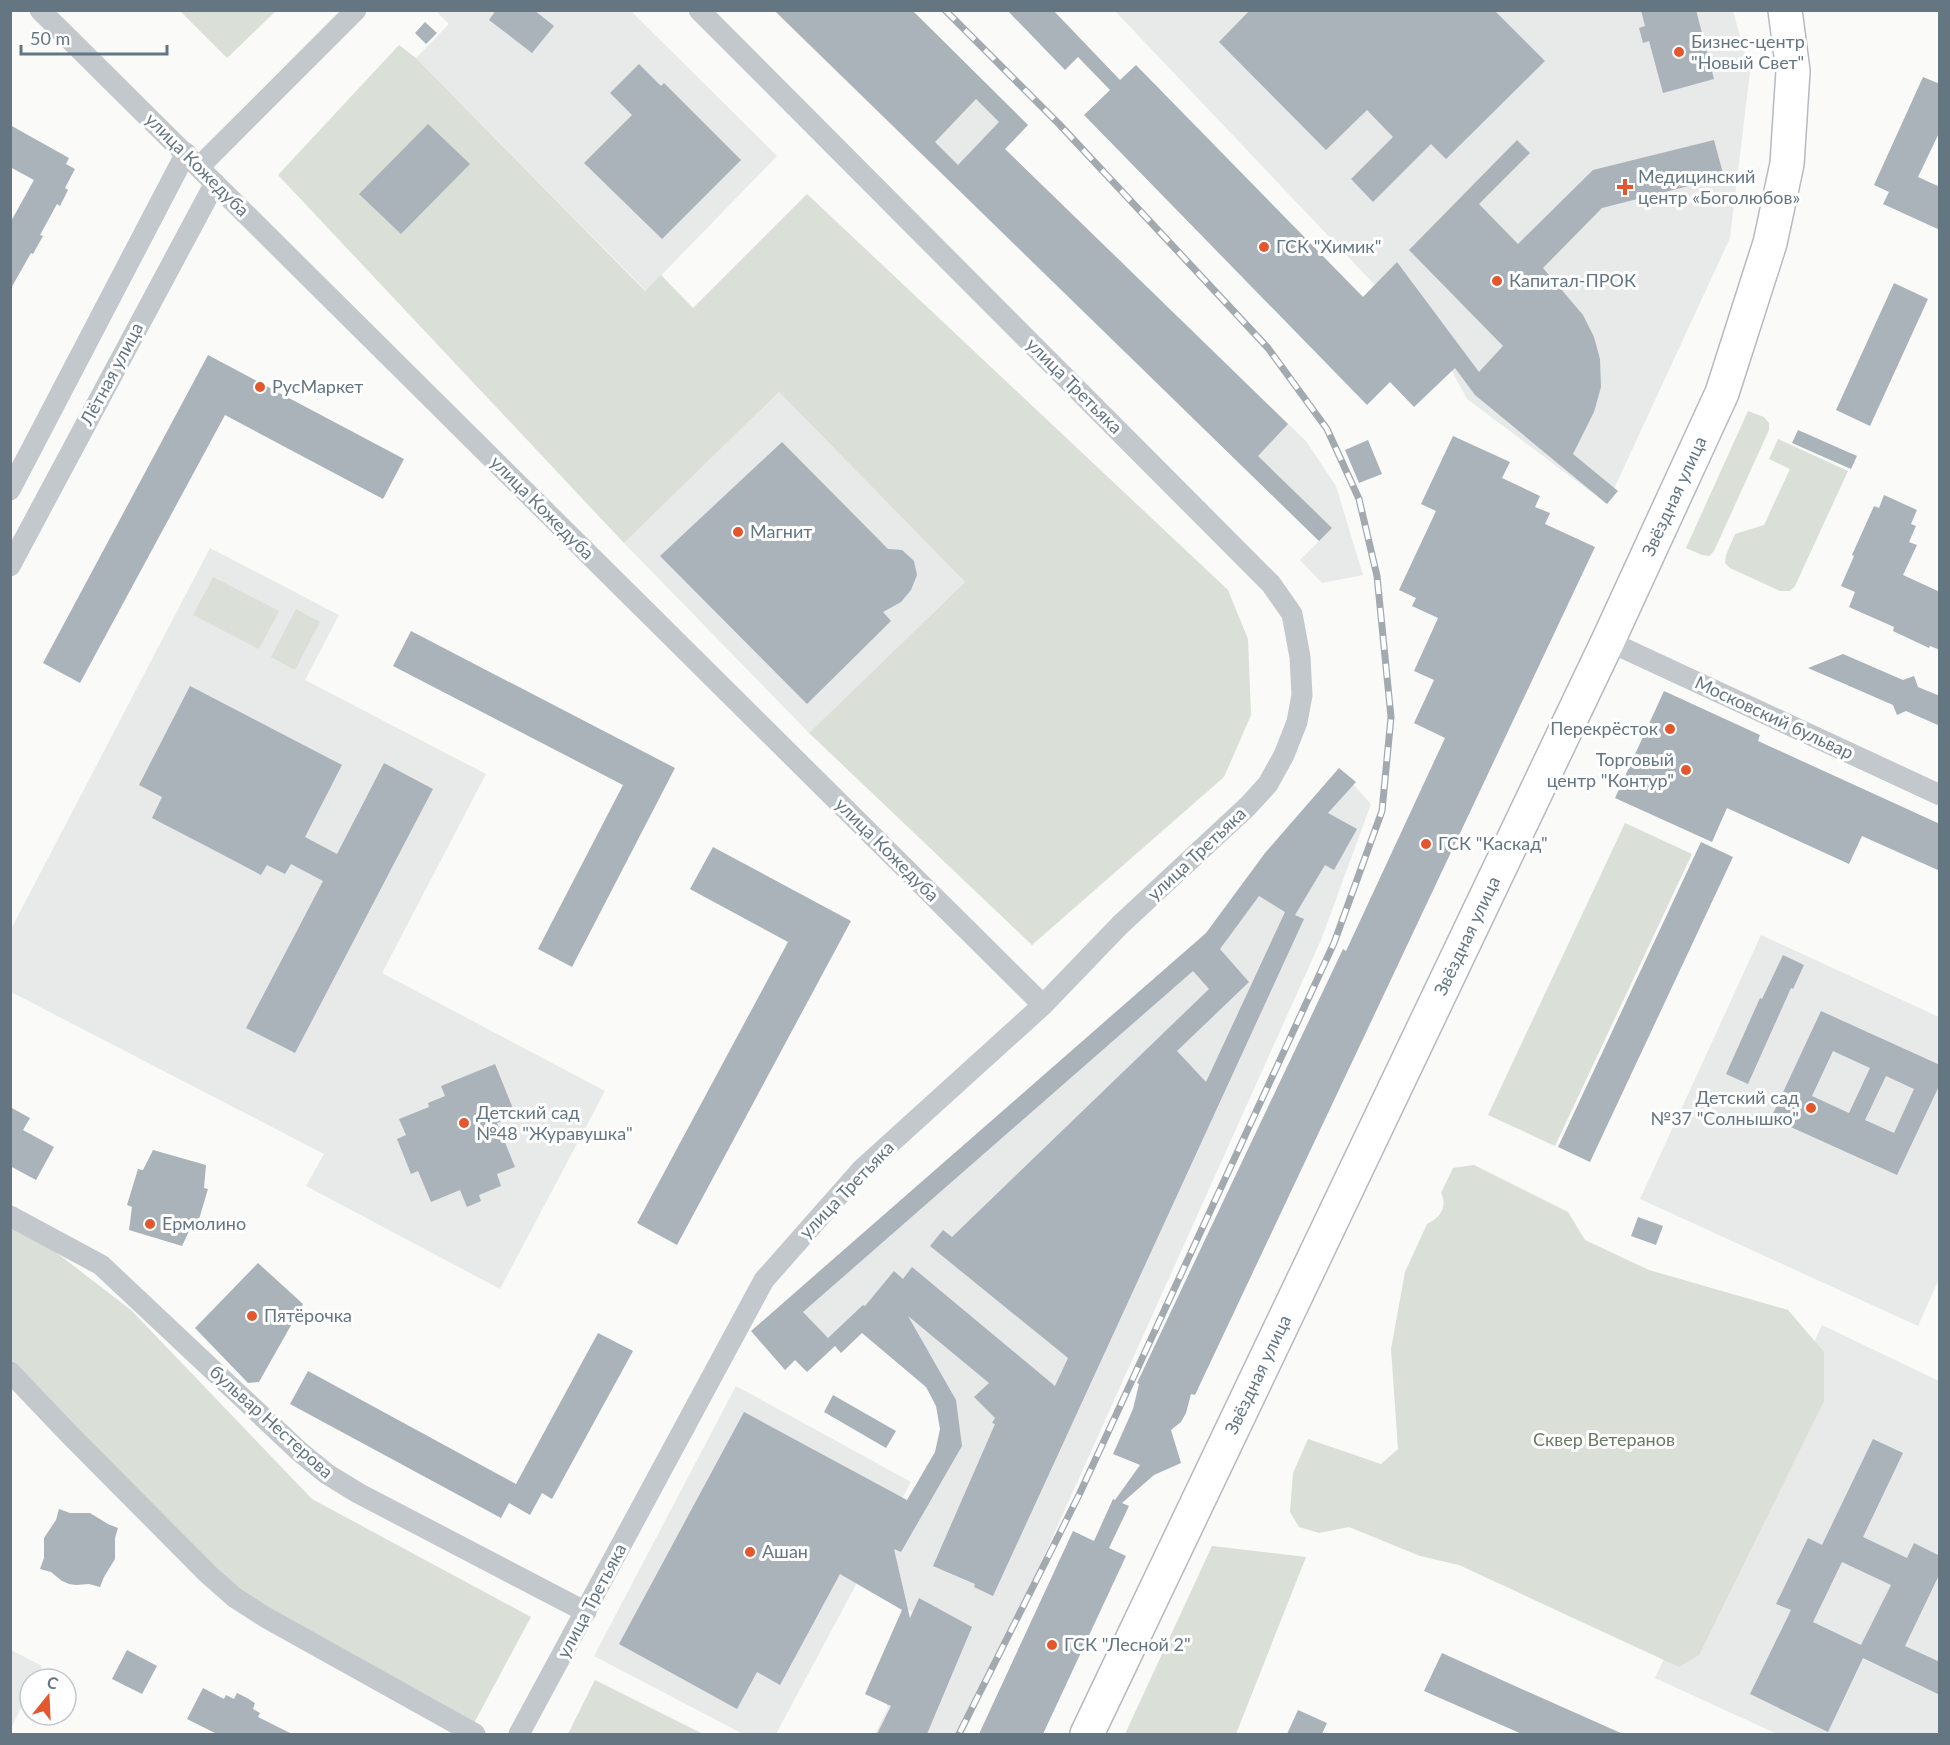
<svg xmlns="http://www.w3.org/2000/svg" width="1950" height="1745" font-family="Lato,sans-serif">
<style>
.built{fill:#e8e9e9}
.green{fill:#dadfd7}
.building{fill:#aab3b9;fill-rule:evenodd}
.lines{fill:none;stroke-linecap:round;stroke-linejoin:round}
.primary-casing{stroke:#b5babe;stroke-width:36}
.minor{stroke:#c3c8cc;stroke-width:21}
.primary{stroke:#fff;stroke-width:33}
.rail-casing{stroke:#a2aab0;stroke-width:7}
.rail{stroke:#fff;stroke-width:4.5;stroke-dasharray:14;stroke-linecap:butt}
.poi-dot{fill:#e4572e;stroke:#fff;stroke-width:2}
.labels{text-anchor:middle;stroke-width:6;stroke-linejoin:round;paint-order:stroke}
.poi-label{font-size:18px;fill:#657683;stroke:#fff;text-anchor:start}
.street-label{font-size:18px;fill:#657683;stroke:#fff}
.park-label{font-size:18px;fill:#687a64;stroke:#fff}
</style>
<rect width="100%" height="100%" fill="#fafaf8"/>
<path class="built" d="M436,11H631L777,156L646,291L416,58L449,24Z
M774,11H912L1028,125L1005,149L1306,441L1336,486L1363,575L1322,583L1300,560L1319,541Z
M1115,11H1733L1750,72L1730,238L1607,504L1467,399L1446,360Z
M779,392L965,582L809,733L624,543Z
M210,548L339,615L305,680L486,774L382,973L605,1091L500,1289L306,1186L324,1154L11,992L10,931Z
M1342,772L1371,804L1321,940L964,1734H875L888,1708L880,1686L912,1612L867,1584L943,1449L946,1419L933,1383L857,1319L808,1367L772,1324L1207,945Z
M1761,935L1939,1017V1279L1918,1326L1640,1199Z
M1822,1325L1939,1381V1734H1777L1655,1678Z
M736,1386L911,1482L776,1734H743L594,1656Z
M11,1650L42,1666L36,1679H30V1690L11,1728Z"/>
<path class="green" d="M180,11H276L227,58Z
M399,45L416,58L645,291L661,275L693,308L807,194L1228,590L1248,639L1251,715L1224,777L1032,945L809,733L965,582L779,392L624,543L278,175Z
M1748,411L1764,417L1769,423V430L1714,551L1709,556L1702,555L1686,548Z
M1778,439L1848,471L1795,586L1790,591H1780L1730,568L1725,563L1726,555L1735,534L1764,525L1790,469L1769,459Z
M213,577L279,611L259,649L193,615Z
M296,609L320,622L295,670L271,657Z
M1625,823L1692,854L1555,1146L1488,1115Z
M1474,1165L1568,1212L1585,1240L1649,1270L1788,1310L1824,1352V1401L1699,1655L1679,1667L1459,1565L1420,1556L1349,1527L1319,1533L1299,1527L1290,1512L1293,1473L1308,1439L1381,1464L1398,1449L1391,1349L1405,1272L1427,1224C1440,1218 1448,1207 1441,1193L1453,1168Z
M10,1226L49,1247L131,1310L312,1499L531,1617L473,1725L273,1614L223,1578L11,1360Z
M1212,1546L1306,1557L1236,1734H1125Z
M595,1680L703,1734H568Z"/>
<path class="building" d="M496,10H534L554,26L532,53L489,20Z
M774,10H912L1028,125L1005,149L1288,424L1258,456L1332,528L1319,541ZM976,99L999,122L958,165L935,142Z
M1007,10H1053L1120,80L1136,65L1363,297L1397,262L1479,372L1503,346L1409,250L1517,140L1530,153L1479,204L1518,244L1593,170L1714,140L1724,177L1602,208L1543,268L1583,315L1594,337L1600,359L1601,387L1594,412L1573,454L1618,491L1607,504L1475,395L1455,368L1414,407L1390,382L1367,405L1084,115L1110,90L1078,57L1065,70Z
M1250,10H1494L1545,61L1446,159L1431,144L1373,202L1351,179L1393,137L1367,110L1326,150L1219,42Z
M1641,10H1696L1714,79L1663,93L1649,41L1643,43L1639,28L1645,26Z
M425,22L437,33L426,44L415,33Z
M639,64L661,86L664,83L741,160L662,239L584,163L632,115L610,93Z
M1923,77L1940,84V131L1918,177L1940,187V230L1883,204L1889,192L1874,185Z
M428,124L470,164L401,234L359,194Z
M10,125L69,158L66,164L75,169L65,188L68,190L60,206L57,204L40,235L43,236L33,254L31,253L10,290V223L34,180L10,167Z
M1894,283L1928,299L1870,426L1836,410Z
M208,355L404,459L383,499L225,415L80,683L43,663Z
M1798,430L1857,456L1851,469L1792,443Z
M1453,436L1510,462L1502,478L1540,496L1535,507L1550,513L1545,524L1595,547L1195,1395L1191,1394L1186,1413L1181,1422L1171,1430L1181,1463L1154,1475L1122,1503L1129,1506L1109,1548L1126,1556L1043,1734H979L1073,1531L1094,1541L1113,1499L1115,1500L1140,1465L1113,1454L1133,1409L1139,1384L1137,1383L1343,949L1346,951L1445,738L1414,723L1434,680L1414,671L1438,618L1412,606L1416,598L1399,590L1436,511L1421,504Z
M1368,440L1382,474L1359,483L1345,450Z
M782,442L888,549L902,550L914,561L917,575L911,590L901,602L883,612L891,621L807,704L660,556Z
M1884,495L1917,510L1911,524L1916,526L1909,542L1917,545L1903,575L1940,592V650L1930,646L1929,648L1893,631L1894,627L1849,607L1855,592L1841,586L1854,556L1852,555L1874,506L1879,508Z
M411,631L675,768L572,967L538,949L623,785L393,666Z
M1843,654L1903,680L1914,676L1918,687L1940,696V726L1906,711L1897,715L1893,705L1808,668Z
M190,686L342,765L305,837L337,854L384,763L433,789L295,1053L246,1028L323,881L291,864L285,874L267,865L261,875L206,846L152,818L162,797L139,785Z
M1664,691L1760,735L1758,741L1940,824V871L1862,836L1849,864L1727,808L1712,842L1615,798Z
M1339,768L1356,782L1328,813L1357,829L1334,870L1325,865L1295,915L1304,919L993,1596L974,1587L975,1584L933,1566L995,1424L992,1423L995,1418L974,1397L989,1383L908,1316L956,1400L962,1446L901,1552L894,1549L910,1618L919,1598L972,1627L927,1734H877L891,1706L865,1694L902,1610L840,1574L780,1685L757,1672L737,1709L619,1644L744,1412L907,1500L935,1452L940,1429L936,1406L926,1387L862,1333L841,1353L835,1346L807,1372L795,1360L785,1370L751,1331L1206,933L1265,853ZM1259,896L1285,912L1206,1082L1177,1051L1249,982L1220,949ZM1193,971L1209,989L952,1237L943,1230L930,1246L1068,1358L1055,1386L912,1267L903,1279L894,1271L865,1306L863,1305L828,1338L803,1312Z
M1701,842L1733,857L1590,1162L1558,1147Z
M713,847L851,921L677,1245L637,1223L788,942L690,889Z
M1783,955L1804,965L1793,989L1791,988L1748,1084L1726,1074L1760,998L1762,999Z
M1821,1011L1940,1065V1084L1897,1175L1771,1118ZM1833,1051L1870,1068L1849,1113L1812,1096ZM1886,1076L1914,1089L1894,1133L1865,1120Z
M495,1064L516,1116L497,1123L515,1167L497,1174L501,1186L479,1195L481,1201L467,1207L460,1190L431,1202L418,1171L411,1174L397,1139L406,1135L399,1119L429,1107L428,1103L445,1096L441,1086Z
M10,1107L30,1118L23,1130L54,1147L36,1180L10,1166Z
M153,1150L206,1165L204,1188L208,1189L197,1226L192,1225L182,1246L129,1230L132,1207L127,1205L138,1169L143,1170Z
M1638,1217L1663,1226L1656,1245L1631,1236Z
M258,1263L303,1304L259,1382L248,1383L195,1328Z
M598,1333L633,1351L552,1499L542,1493L530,1515L509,1503L501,1518L290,1404L308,1371L516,1484Z
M833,1395L896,1431L886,1448L824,1412Z
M1873,1439L1903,1453L1863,1537L1907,1558L1914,1543L1940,1556V1573L1905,1646L1940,1662V1695L1863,1658L1828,1732L1750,1694L1791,1610L1776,1604L1808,1538L1822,1545ZM1842,1562L1891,1585L1861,1645L1813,1622Z
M59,1509L70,1513H90L108,1524L118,1528L115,1538V1559L104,1577L100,1587L89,1584L76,1585L69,1584L62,1581L51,1572L40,1569L44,1558V1538L56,1520Z
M127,1650L157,1666L142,1694L112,1679Z
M1442,1653L1515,1686L1623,1734H1522L1424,1691Z
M203,1688L224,1699L226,1695L234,1699L237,1693L247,1698L255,1703L253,1709L260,1713L258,1717L292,1734H217L187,1719Z
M1298,1710L1327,1723L1322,1734H1287Z"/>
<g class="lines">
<defs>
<g id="primary">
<path id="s1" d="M1087,1734L1608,641L1722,393L1770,243L1787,164L1793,71L1785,10"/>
</g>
</defs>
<use href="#primary" class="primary-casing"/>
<path class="minor" d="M40,10L1043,1005
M199,167L356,10
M10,490L186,153
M10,566L215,183
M1608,641L1940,795
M10,1216L101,1265L300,1452L327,1474L358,1493L586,1612
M10,1372L70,1435L208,1574L234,1597L265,1617L475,1734
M519,1734L764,1280L862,1169L1043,1005L1120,925L1248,806L1268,784L1284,755L1297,722L1302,695L1300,657L1292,614L1271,584L699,10"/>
<use href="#primary" class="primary"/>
<defs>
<path id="rail" d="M945,10L1059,124L1268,348L1327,429L1359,499L1377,576L1391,717L1382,811L1334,943L1079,1495L959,1734"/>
</defs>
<use href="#rail" class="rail-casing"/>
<use href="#rail" class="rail"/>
</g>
<g class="poi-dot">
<circle cx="1679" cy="52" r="6"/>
<path d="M1622 178h6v6h6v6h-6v6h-6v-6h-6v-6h6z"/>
<circle cx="1264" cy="247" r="6"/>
<circle cx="1497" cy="281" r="6"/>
<circle cx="260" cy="387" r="6"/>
<circle cx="738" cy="532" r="6"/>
<circle cx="1670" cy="729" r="6"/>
<circle cx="1686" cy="770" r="6"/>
<circle cx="1426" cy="844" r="6"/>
<circle cx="1811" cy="1108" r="6"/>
<circle cx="464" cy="1123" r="6"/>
<circle cx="150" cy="1224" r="6"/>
<circle cx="252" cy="1316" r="6"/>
<circle cx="750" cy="1552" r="6"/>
<circle cx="1052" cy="1645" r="6"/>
</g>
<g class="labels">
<g class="poi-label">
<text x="1691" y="48">Бизнес-центр<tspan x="1691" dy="21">"Новый Свет"</tspan></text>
<text x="1638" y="183">Медицинский<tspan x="1638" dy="21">центр «Боголюбов»</tspan></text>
<text x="1276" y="253">ГСК "Химик"</text>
<text x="1509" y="287">Капитал-ПРОК</text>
<text x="272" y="393">РусМаркет</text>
<text x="750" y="538">Магнит</text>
<text x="1658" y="735" text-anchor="end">Перекрёсток</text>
<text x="1674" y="766" text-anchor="end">Торговый<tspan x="1674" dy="21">центр "Контур"</tspan></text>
<text x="1438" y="850">ГСК "Каскад"</text>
<text x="1799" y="1104" text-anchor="end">Детский сад<tspan x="1799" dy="21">№37 "Солнышко"</tspan></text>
<text x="476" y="1119">Детский сад<tspan x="476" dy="21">№48 "Журавушка"</tspan></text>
<text x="162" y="1230">Ермолино</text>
<text x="264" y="1322">Пятёрочка</text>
<text x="762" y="1558">Ашан</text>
<text x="1064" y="1651">ГСК "Лесной 2"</text>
</g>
<g class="street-label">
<text transform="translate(197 165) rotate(45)" y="6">улица Кожедуба</text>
<text transform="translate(112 374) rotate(-62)" y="6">Лётная улица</text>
<text transform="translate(1074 386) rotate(45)" y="6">улица Третьяка</text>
<text dy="6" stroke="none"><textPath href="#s1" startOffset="1370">Звёздная улица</textPath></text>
<text transform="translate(542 508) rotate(45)" y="6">улица Кожедуба</text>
<text transform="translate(1774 718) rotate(25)" y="6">Московский бульвар</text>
<text transform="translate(887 850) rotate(45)" y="6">улица Кожедуба</text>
<text transform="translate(1197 854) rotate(-43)" y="6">улица Третьяка</text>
<text dy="6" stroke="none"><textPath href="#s1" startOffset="884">Звёздная улица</textPath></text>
<text transform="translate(847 1190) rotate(-46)" y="6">улица Третьяка</text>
<text dy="6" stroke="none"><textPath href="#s1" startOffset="398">Звёздная улица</textPath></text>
<text transform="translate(271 1422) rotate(42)" y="6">бульвар Нестерова</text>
<text transform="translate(592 1601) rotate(-62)" y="6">улица Третьяка</text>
</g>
<g class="park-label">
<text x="1604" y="1446">Сквер Ветеранов</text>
</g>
</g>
<rect width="1950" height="1745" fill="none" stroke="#657683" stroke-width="24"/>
<g transform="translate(48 1697) rotate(18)"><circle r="28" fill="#ffffff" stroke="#c1c8cd" stroke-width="1.5"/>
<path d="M0-4.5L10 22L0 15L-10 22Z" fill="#e4572e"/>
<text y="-9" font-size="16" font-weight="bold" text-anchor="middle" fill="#657683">С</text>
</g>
<path d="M21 45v9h146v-9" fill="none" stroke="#657683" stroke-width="3"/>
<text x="30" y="45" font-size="18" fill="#657683" stroke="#ffffff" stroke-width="4.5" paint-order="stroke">50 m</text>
</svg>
